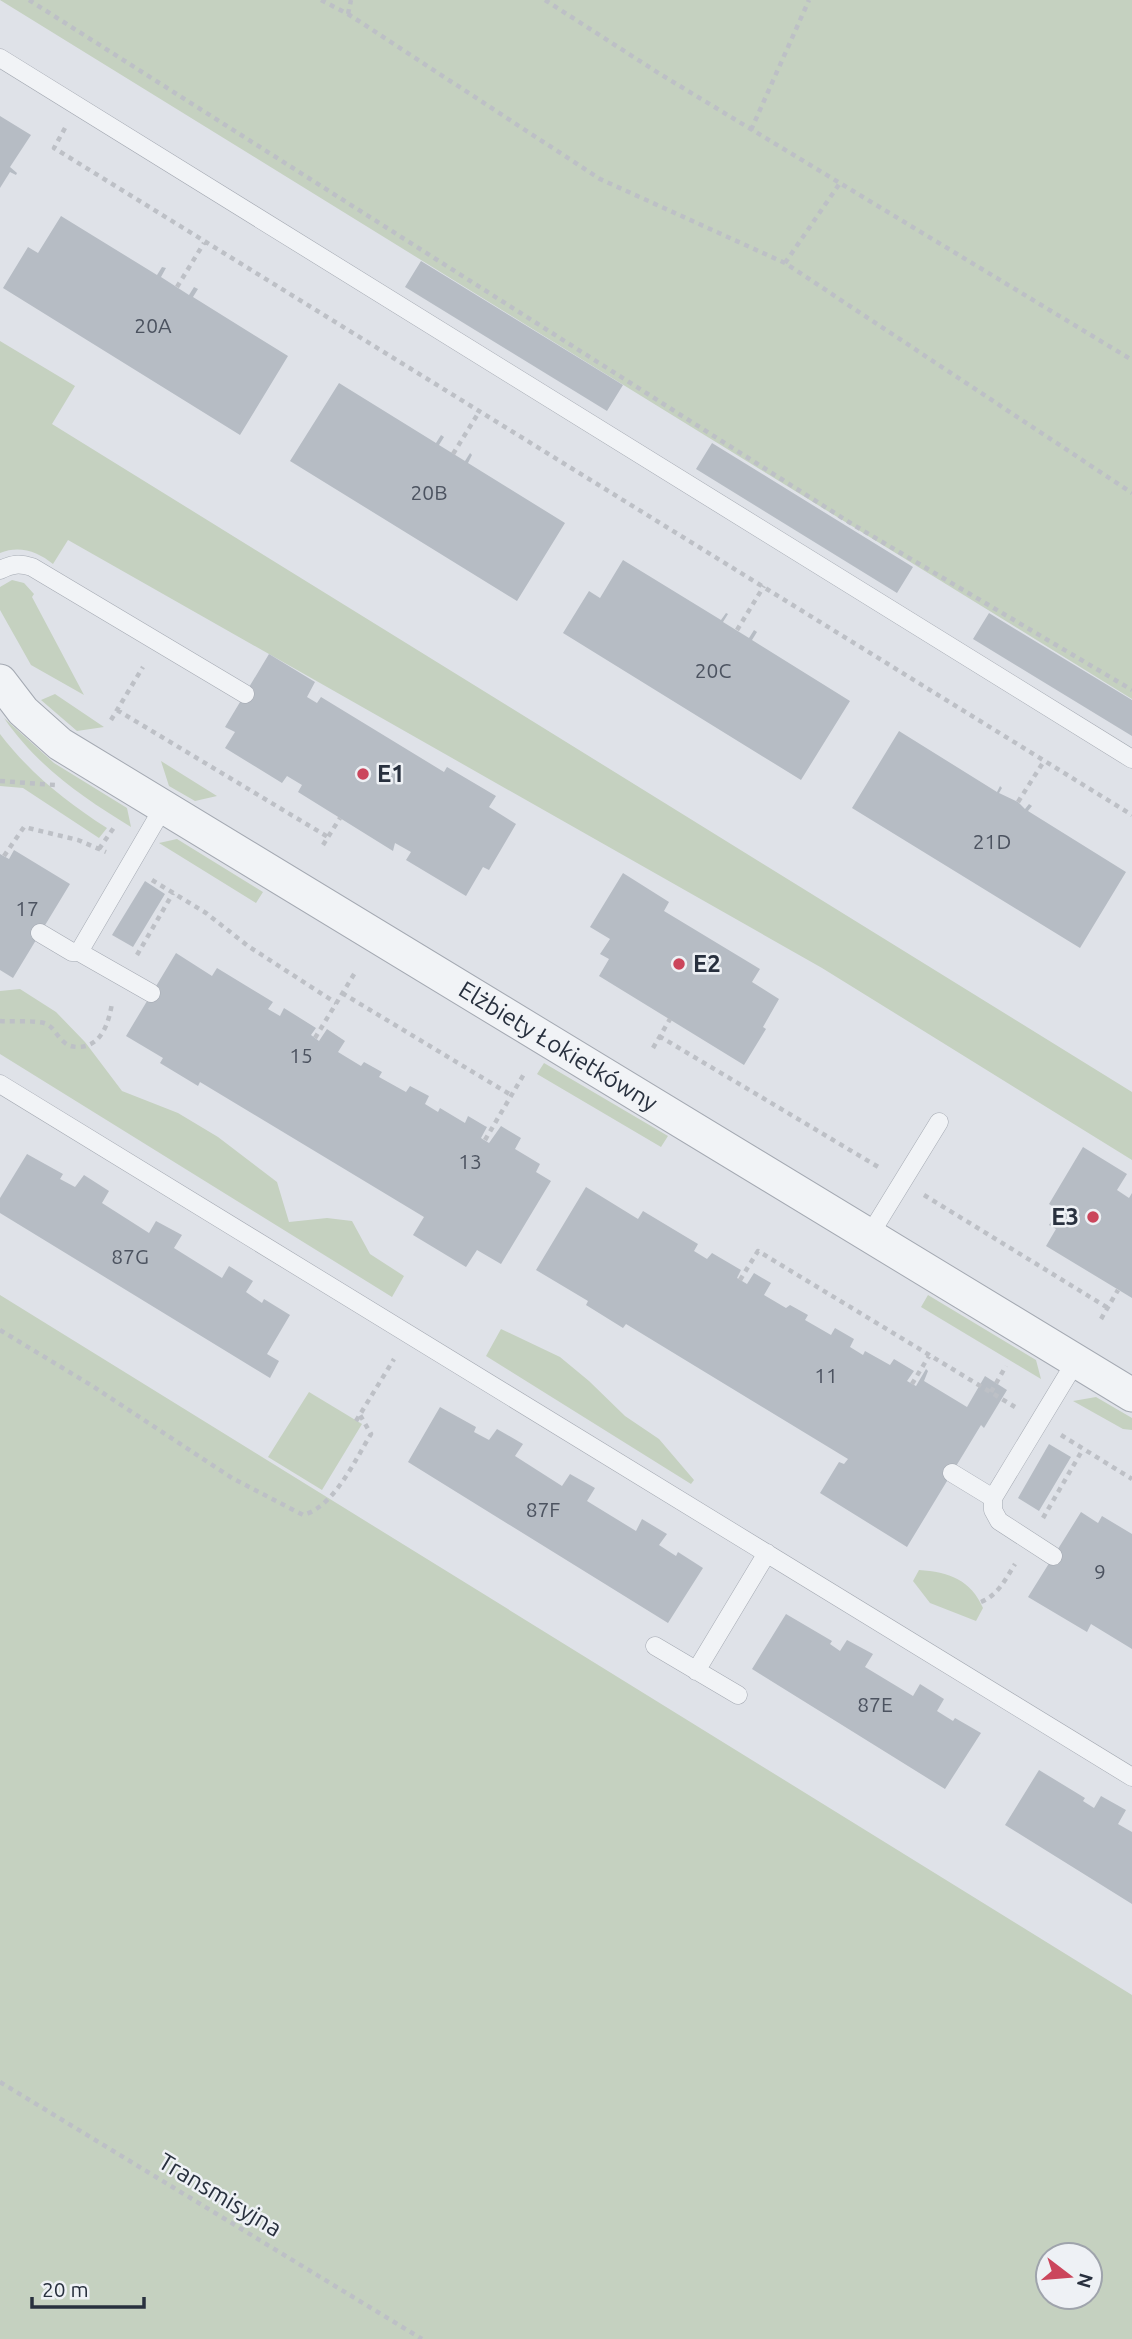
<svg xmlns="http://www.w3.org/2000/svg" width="1132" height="2339" font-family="Ubuntu,sans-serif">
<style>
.green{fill:#c5d1c0;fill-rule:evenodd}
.building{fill:#b6bcc4}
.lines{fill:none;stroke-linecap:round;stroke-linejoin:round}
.lane-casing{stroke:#a4a9b2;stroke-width:19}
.street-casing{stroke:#a4a9b2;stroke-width:35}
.path{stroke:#bdc0c6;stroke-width:4.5;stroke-dasharray:5 5;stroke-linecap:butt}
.lane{stroke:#f1f3f6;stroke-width:18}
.street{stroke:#f1f3f6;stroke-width:33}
.poi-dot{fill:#cb465c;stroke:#eef1f5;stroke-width:2.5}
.labels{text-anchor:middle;stroke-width:5;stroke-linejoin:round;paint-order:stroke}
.number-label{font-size:21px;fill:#4c5360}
.poi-label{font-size:24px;font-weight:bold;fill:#28303e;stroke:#eef1f5;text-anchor:start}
.street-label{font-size:24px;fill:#28303e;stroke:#eef1f5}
</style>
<rect width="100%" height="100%" fill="#dfe2e8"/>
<path class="green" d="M0,0H1132V699Z
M0,341L75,386L52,424L1132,1092V1160L822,968L68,540L53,564C38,552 20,545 0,553Z
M12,580L24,583L34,594L32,597L84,695L31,665L0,610V587Z
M55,694L104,727L77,731L41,700Z
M4,718L54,763L127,808L131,827C82,797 37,766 4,718Z
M0,734C30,773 66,802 107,828L99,838L23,788L0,786Z
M161,761L217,796L195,801L169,786Z
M177,839L263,892L256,903L159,843Z
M20,989L56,1012L85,1042L122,1091L178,1113L218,1137L277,1182L289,1222L327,1218L352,1221L370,1254L404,1276L392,1297L0,1054V991Z
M544,1063L668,1136L661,1147L537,1074Z
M0,1295L1132,1995V2339H0ZM1090,2255V2297H1048V2255Z
M928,1295L1036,1360L1041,1379L921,1307Z
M501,1329L560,1357L589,1381L625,1416L659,1439L694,1480L691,1484L486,1356Z
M309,1392L362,1424L322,1490L268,1457Z
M1096,1397L1132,1418V1430L1123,1429L1073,1401Z
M919,1570C949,1572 971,1580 983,1608L976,1621L930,1603L913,1581Z"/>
<path class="building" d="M0,116L31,135L10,167L17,173L16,175L10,172L0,188Z
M61,216L157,275L162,267L166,268L161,277L189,295L194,287L198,289L193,297L288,356L240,435L3,288L28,247L38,253Z
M421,261L623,385L607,411L405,287Z
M339,383L436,443L441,435L444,437L439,445L465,461L470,453L472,455L468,463L565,523L517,601L290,461Z
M712,443L913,567L897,593L696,469Z
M623,560L721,620L726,613L728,614L723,622L749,638L754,630L757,632L752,640L850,701L801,780L563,633L589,591L600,598Z
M989,613L1132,700V736L973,639Z
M269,654L315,682L307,697L317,703L321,697L444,772L447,767L496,796L489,807L516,824L489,870L483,867L466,896L406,860L411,852L395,843L393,851L298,792L302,785L287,776L282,783L225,748L235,732L225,727Z
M899,731L997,792L1000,786L1002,788L999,793L1018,802L1025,809L1029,804L1032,806L1028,811L1126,872L1080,948L852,808Z
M14,850L70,884L13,978L0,970V854L9,859Z
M623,873L669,902L664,911L760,969L752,982L779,999L763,1027L766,1029L744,1065L599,976L609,959L600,954L610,939L590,927Z
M145,881L165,894L133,947L112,935Z
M176,953L212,976L217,968L273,1002L268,1009L280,1016L284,1008L316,1028L311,1035L319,1041L327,1029L345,1041L338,1052L361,1066L364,1062L382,1072L379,1077L406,1092L410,1086L429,1096L425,1104L438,1112L440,1108L465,1123L468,1116L485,1126L487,1127L481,1138L489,1143L501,1126L521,1138L515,1149L540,1164L536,1172L551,1181L501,1264L477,1250L466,1267L413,1235L424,1217L200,1082L198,1086L160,1063L163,1058L126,1036Z
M1083,1147L1127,1174L1117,1190L1129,1198L1132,1193V1298L1046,1246L1056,1229L1049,1225L1059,1210L1049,1204Z
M27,1154L63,1174L60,1179L75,1187L84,1175L109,1191L102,1203L149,1233L156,1221L182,1235L174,1248L222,1278L229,1266L253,1281L246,1292L262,1303L264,1299L290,1315L267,1354L279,1361L270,1378L0,1213V1198Z
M586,1187L638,1219L643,1211L698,1244L694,1251L707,1259L712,1253L741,1270L737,1278L747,1284L754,1273L771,1283L764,1295L786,1308L790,1305L808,1315L805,1320L831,1335L835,1328L854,1339L850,1347L863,1355L865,1351L890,1365L894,1359L914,1371L907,1381L916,1386L926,1369L928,1371L924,1381L967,1407L985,1376L1007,1390L984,1428L981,1425L907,1547L820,1493L839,1462L844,1464L848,1459L626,1324L623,1328L586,1305L588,1301L536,1270Z
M440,1407L476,1427L474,1432L489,1440L497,1429L523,1444L515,1456L562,1486L570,1474L595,1488L587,1501L636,1531L642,1519L667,1534L659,1545L676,1556L678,1552L703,1568L668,1623L408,1462Z
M1049,1444L1071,1457L1039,1511L1018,1498Z
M1081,1512L1098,1523L1102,1516L1132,1534V1649L1091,1624L1087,1632L1028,1597Z
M786,1614L832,1641L830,1644L840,1651L847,1640L873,1654L865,1667L913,1696L920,1684L944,1699L937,1711L953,1721L955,1718L981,1733L945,1789L752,1669Z
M1039,1770L1085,1798L1083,1801L1094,1808L1101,1796L1126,1810L1118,1824L1132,1832V1904L1005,1825Z"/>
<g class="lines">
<defs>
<path id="lane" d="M0,58L1132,759
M0,570C12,564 19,563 32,567L245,694
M40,933L72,952H79L163,808
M79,952L151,993
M0,1084L1132,1777
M869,1236L939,1122
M952,1473L993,1498
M1053,1556L999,1521L993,1510V1498L1076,1361
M655,1646L738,1695
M696,1671L767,1553"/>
<g id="street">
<path id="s1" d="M0,681L23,711L60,744L1132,1395"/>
</g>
</defs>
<use href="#lane" class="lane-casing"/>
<use href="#street" class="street-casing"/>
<path class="path" d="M29,0L852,524L1132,690
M321,0L348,14L600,179L785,263L1132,493
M545,0L660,74L1132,360
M348,14L351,0
M65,128L54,148L1132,815
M751,130L809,0
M785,263L840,183
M177,287L204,243
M453,454L479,412
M737,630L764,586
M117,710L328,837
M111,720L143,667
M0,781L55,785
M1018,802L1044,761
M323,845L340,818
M99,849L115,826
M4,856L24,827L78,840L106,852
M152,880L206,913L248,946L336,1003
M137,955L173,893
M342,993L511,1095
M0,1021C14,1022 31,1020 44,1023C54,1026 56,1036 64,1042C68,1046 73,1047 79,1047C102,1046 109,1022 112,1003
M659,1036L880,1168
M315,1038L356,971
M653,1048L670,1019
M485,1140L524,1074
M924,1195L1108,1308
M740,1280L758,1251L1015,1407
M1101,1319L1118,1290
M0,1330L94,1387L232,1478L303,1515C334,1507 355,1460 371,1434L360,1415
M912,1384L929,1356
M991,1392L1006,1366
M356,1421L394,1359
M1061,1435L1132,1479
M1043,1518L1083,1449
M981,1602C998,1595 1005,1580 1015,1564
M0,2082L422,2339"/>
<use href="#lane" class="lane"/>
<use href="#street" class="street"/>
</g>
<g class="poi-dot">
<circle cx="363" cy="774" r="7"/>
<circle cx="679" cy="964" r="7"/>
<circle cx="1093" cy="1217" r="7"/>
</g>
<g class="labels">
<g class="number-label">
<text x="153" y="333">20A</text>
<text x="429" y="500">20B</text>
<text x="713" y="678">20C</text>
<text x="992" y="849">21D</text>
<text x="27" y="916">17</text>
<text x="301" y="1063">15</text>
<text x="470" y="1169">13</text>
<text x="130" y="1264">87G</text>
<text x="826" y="1383">11</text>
<text x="543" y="1517">87F</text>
<text x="1100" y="1579">9</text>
<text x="875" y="1712">87E</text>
</g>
<g class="poi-label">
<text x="377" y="782">E1</text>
<text x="693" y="972">E2</text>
<text x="1079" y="1225" text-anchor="end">E3</text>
</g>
<g class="street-label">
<text dy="8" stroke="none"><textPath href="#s1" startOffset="670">Elżbiety Łokietkówny</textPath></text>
<text transform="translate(220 2195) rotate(31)" y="8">Transmisyjna</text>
</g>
</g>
<g transform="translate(1069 2276) rotate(106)"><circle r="33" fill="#eef1f5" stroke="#9fa4ac" stroke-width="2"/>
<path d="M0-5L12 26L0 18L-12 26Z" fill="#cb465c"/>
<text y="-10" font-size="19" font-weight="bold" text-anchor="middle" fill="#28303e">N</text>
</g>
<path d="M32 2297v10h112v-10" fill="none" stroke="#28303e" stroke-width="3.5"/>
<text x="42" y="2297" font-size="21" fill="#28303e" stroke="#eef1f5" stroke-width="5" paint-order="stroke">20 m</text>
</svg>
